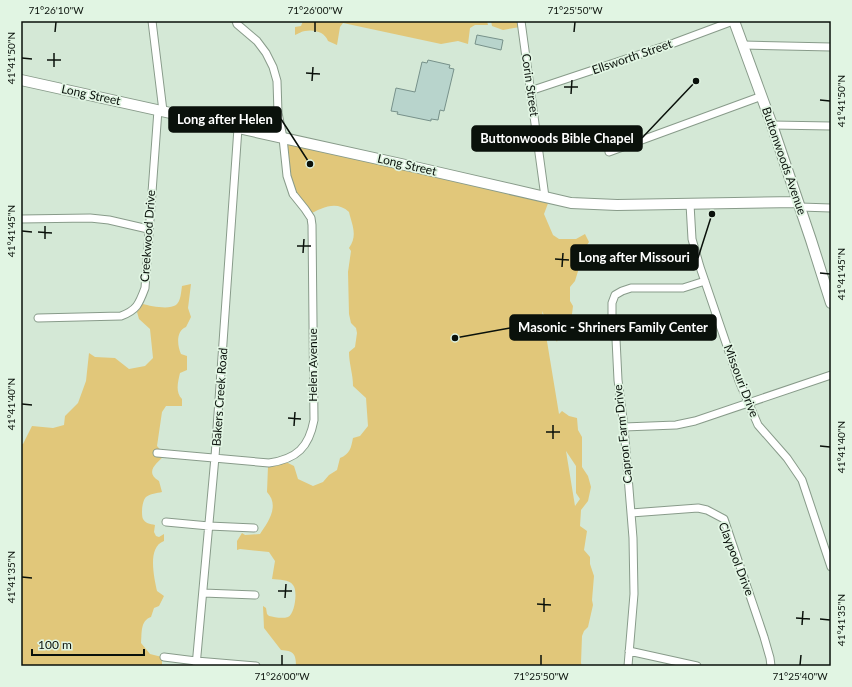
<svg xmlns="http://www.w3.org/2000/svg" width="852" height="687" font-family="Lato,sans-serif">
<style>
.green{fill:#e1c77a;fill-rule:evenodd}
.building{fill:#b8d4cc;stroke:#77918a}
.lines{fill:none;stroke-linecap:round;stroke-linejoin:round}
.street-casing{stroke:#889b8a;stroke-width:9}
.secondary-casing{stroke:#889b8a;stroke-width:12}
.street{stroke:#fff;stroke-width:7}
.secondary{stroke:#fff;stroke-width:10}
.ticks{fill:none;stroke:#0a110b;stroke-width:1.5}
.labels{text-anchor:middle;stroke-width:3.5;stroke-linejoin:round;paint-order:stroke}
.street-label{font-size:12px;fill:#0a110b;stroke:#e1f5e3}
.leader{fill:none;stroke:#0a110b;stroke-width:1.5}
.callout-dot{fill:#0a110b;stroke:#e1f5e3;stroke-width:1.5}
.callout{fill:#0a110b;stroke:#0a110b;stroke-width:1.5}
.callout-label{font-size:13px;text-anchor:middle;font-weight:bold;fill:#fff}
.neatline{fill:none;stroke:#0a110b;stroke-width:1.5}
.ticks-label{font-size:10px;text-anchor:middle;fill:#0a110b}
</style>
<rect width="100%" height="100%" fill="#d4e8d6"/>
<path class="green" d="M303,21H487L488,25H475L470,28L468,44L458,41L441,44L343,23L340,27L337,45L328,41C325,32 314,29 305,31C302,31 298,34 295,35V27L301,26Z
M491,21H520V27L503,30L492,26Z
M284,139L550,198L544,214L553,235L559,239H576L585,234L589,242L585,248V264L579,268L575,281L570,287V301L573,306L571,322L560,326L557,342L542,311L559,414L562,411L569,416L577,418L578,430L582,437V467L588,476L591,487L588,501L581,510L580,526L587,531L584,550L590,557V564L594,576L592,600L593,605L588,627L584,631L582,636L581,663L582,666H296C296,653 293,651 281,650L264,628L263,606L266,608L267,614L269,616C274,617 282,619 288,617C295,614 298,590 293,585C289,579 279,580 272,579L275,561L269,552L240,549L237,550V541L242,533L245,535L260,534C268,522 280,506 267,492L268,466L286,462L294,466L298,479L313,486L323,482L329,475L337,470L340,458C350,454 351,448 353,438L360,436L368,426L366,398L353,386C353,374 349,364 349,352L355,347L357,333L356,328L351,323L349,314L348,272L351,251L349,248C358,235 352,225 349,212C336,200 322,208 308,215L295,202L291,195ZM566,451L576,466V493L580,499L575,506Z
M191,284L188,308L191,317L186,327C176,331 177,345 181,354L187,356V370L180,373C178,382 175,392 182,399V406H166L162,412L157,446L165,455C157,463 144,472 159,481L162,492C157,493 150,494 146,497C142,501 141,514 143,519C145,523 150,524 155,525L154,532L156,536L159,537L164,534V541C147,547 154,577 157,591L164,596L159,606L154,608L151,617C140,621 142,633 141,643L150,654L162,657V666H21V444H23L32,426L53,428L64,425L65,416L78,403L86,381L89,353L95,357L115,358L129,369L145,366L153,358L150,329L139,319L137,312L143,304C150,306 169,310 176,305C181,301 181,292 182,286Z"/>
<path class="building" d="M477,35L503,40L501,50L475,44Z
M428,60L450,65L449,68L454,69L444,111L440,110L438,120L431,119V121L397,114L398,112L391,111L396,88L415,92L422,62L427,63Z"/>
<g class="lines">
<defs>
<path id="street" d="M152,21L163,111
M521,21L545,197
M743,45L831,47
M530,91L674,43L733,21
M772,125L831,126
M609,152L762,96
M690,204L692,239L700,267L739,381L758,425L787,458L802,480L831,567
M800,207L831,208
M21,219L90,218L109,220L148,229
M38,318L121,316C137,310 139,304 145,288L158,110
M624,427L676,425L695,421L831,375
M157,453L269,463C297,459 309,447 314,420L312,225L311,218L305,209L293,194L287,176L283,138L278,113L277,81L273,67L266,53L257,41L237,24L236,21
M631,513L698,508L707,510L724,519L764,637L770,658L771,666
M166,522L209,526L254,528
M203,593L255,595
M629,651L697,666
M164,657L196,661L256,666
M196,666L215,457L238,128
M628,666L634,594L633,538L624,427L618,380L616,339L612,318V303L615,295L622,291L631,288H683L705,281"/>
<path id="secondary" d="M734,21L772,125L811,240L831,303
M21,80L419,168L571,203L617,205L798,202"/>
</defs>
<use href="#street" class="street-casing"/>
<use href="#secondary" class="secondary-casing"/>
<use href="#street" class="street"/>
<use href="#secondary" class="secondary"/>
</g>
<path class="ticks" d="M55,32L56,22M315,32V22M574,32L575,22M22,58L32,59M47,60H61M54,67V53M306,73L320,74M312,81L313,67M564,87H578M571,94L572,80M820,100L830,101M22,231L32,232M38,232L52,233M45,239V226M297,246H311M303,253L304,239M555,259L569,260M562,267L563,253M820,273L830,274M22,404L32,405M288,418L301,419M294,426L295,412M546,432H560M553,439V425M820,446L830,447M22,577L32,578M278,591H292M285,598L286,584M537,604L551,605M544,612V598M796,618L810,619M820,619L830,620M802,625L803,611M282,665V655M541,665V655M800,665L801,655"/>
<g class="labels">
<g class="street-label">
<text transform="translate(632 57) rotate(-19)" y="4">Ellsworth Street</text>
<text transform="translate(530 85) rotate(82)" y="4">Corin Street</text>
<text transform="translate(91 95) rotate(12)" y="4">Long Street</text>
<text transform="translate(784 161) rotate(71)" y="4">Buttonwoods Avenue</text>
<text transform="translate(407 165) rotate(13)" y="4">Long Street</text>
<text transform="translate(148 236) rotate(-86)" y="4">Creekwood Drive</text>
<text transform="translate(313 365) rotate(-90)" y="4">Helen Avenue</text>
<text transform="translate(741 381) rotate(69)" y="4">Missouri Drive</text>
<text transform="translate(220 397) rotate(-86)" y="4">Bakers Creek Road</text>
<text transform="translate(623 434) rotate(-96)" y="4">Capron Farm Drive</text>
<text transform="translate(736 559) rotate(69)" y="4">Claypool Drive</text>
</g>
</g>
<path class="leader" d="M310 164L281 119M696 81L642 138M712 214L698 258M455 338L510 328"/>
<g class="callout-dot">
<circle cx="310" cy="164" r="4"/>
<circle cx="696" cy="81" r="4"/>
<circle cx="712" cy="214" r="4"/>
<circle cx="455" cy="338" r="4"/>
</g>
<g class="callout">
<rect x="169" y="107" width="112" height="25" rx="4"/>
<rect x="472" y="126" width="170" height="25" rx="4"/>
<rect x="571" y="245" width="127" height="25" rx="4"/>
<rect x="510" y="315" width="206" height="25" rx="4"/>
</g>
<g class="callout-label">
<text x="225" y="124">Long after Helen</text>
<text x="557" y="143">Buttonwoods Bible Chapel</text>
<text x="634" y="262">Long after Missouri</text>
<text x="613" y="332">Masonic - Shriners Family Center</text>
</g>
<rect width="852" height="687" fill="none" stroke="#e1f5e3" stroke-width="44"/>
<path d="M32 649v6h112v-6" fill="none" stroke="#0a110b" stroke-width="2"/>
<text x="38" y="649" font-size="12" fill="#0a110b" stroke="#e1f5e3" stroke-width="3" paint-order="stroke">100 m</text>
<rect x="22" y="22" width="808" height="643" class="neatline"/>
<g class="ticks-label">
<text x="56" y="14">71°26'10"W</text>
<text x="315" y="14">71°26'00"W</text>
<text x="575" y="14">71°25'50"W</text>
<text transform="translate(11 58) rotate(-90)" y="4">41°41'50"N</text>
<text transform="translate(841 101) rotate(-90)" y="4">41°41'50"N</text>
<text transform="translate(11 231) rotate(-90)" y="4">41°41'45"N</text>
<text transform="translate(841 274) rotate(-90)" y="4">41°41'45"N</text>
<text transform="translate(11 404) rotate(-90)" y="4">41°41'40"N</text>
<text transform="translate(841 447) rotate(-90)" y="4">41°41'40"N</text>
<text transform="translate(11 577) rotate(-90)" y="4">41°41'35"N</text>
<text transform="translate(841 620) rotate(-90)" y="4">41°41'35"N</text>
<text x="282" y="680">71°26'00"W</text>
<text x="541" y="680">71°25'50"W</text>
<text x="800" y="680">71°25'40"W</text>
</g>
</svg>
